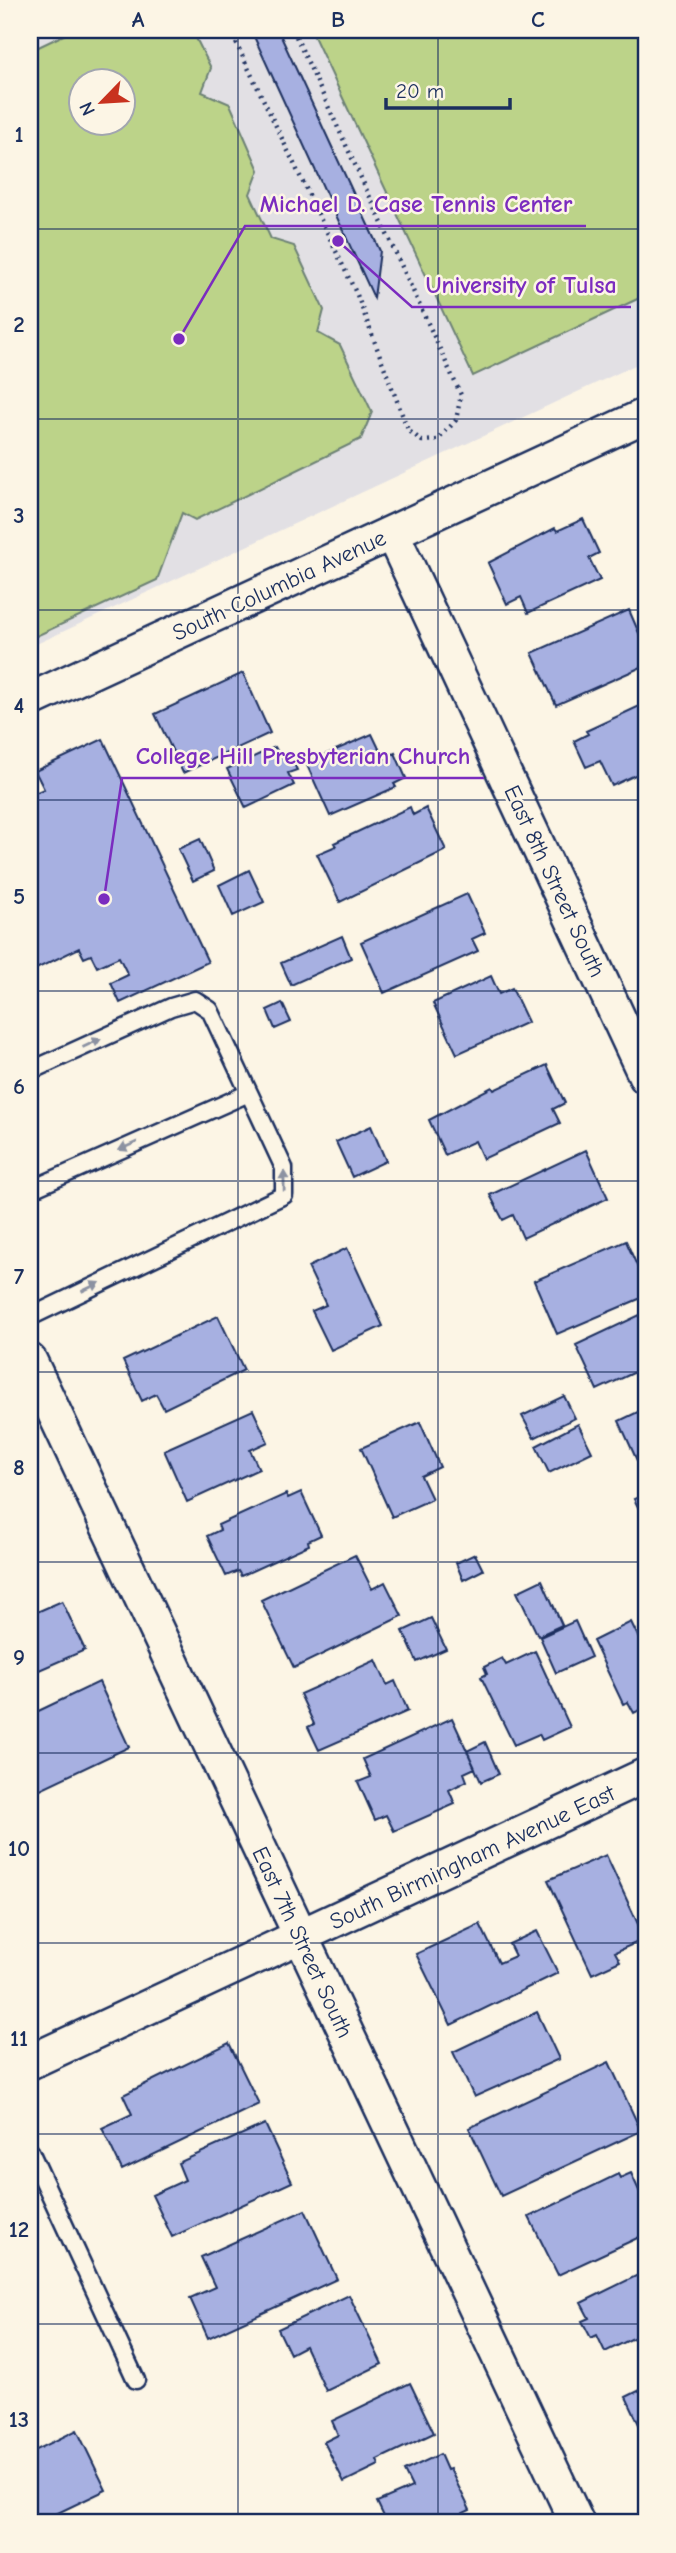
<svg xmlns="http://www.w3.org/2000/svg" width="676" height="2553" font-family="'Comic Neue',sans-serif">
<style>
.built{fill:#e2e0e4;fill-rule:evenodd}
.green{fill:#bcd389;stroke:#6c8174;stroke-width:2;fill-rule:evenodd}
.building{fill:#a7b0e1;stroke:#1b2f5e;stroke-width:2}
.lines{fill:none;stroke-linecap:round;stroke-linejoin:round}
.lane-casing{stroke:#1b2f5e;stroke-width:21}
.street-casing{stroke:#1b2f5e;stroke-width:38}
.path{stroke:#1b2f5e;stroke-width:4.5;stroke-dasharray:2 5;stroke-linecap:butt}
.lane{stroke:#fcf5e5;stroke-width:16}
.street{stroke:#fcf5e5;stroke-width:33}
.oneway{fill:#8c92a2}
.grid{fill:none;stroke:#1b2f5e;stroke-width:2;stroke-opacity:0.55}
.labels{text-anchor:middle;stroke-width:5;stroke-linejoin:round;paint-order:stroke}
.street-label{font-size:23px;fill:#1b2f5e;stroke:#fcf5e5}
.leader{fill:none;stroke:#7b2cbf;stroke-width:2.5}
.callout-dot{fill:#7b2cbf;stroke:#fcf5e5;stroke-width:2.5}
.callout-label{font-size:24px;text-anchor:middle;font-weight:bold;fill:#7b2cbf;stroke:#fcf5e5;stroke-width:5;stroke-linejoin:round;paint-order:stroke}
.neatline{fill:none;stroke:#1b2f5e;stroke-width:2.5}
.grid-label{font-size:23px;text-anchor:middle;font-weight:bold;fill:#1b2f5e}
</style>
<rect width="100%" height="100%" fill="#fcf5e5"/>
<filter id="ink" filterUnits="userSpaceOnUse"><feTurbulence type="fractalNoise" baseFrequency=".0143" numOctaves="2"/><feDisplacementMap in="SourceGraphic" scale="14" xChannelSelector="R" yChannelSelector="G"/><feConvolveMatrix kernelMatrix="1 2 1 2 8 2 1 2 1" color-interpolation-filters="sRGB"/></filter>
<g filter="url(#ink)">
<path class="built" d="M30,30H646V360L30,647ZM80,80H122V122H80Z"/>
<path class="green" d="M74,30H192L211,68L202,92L230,104L259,170L250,194L271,239L294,246L324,310L318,333L340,345L372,412L361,439L195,520L182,513L157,580L30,639V51ZM122,80V122H80V80Z
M311,30H646V295L473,376Z"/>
<path class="building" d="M251,30H278L380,251L374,298Z
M583,519L599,553L589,558L600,580L528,613L521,597L507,604L488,563L555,528L557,531Z
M629,610L646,649V665L556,705L532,653Z
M243,673L270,733L183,773L155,714Z
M646,703V770L612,786L600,761L586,767L574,741L588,734L586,731Z
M372,734L384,759L395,753L406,778L394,784L396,787L330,816L306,763Z
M103,739L208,962L120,1003L111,983L128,975L119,957L97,967L91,955L84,958L79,948L30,972V850L36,847L30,833V795L44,789L35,771Z
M275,747L281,758L289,754L297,770L288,773L294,785L246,808L227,769Z
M410,807L413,815L426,808L446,850L340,902L317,854L336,846L334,843Z
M200,839L214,871L193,881L178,849Z
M249,870L264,902L233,916L219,885Z
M467,894L485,933L472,939L478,951L384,993L361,942Z
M342,936L351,958L291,985L281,963Z
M491,976L499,994L512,988L528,1022L457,1054L433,1003Z
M282,1003L291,1022L275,1029L267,1010Z
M547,1065L565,1103L553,1109L560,1123L483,1159L475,1141L445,1155L429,1120L492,1087L494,1090Z
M371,1126L386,1161L352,1177L336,1142Z
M586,1150L608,1198L523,1238L513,1215L503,1220L490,1195Z
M626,1241L646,1286V1296L557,1334L534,1281Z
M347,1248L383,1326L331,1350L312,1311L326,1305L308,1267Z
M646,1312V1367L597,1390L576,1345Z
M218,1316L244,1370L164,1409L156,1394L142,1401L123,1361Z
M564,1396L575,1418L534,1438L522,1416Z
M646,1408V1461L639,1465L619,1421Z
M253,1410L268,1442L250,1450L259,1469L187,1502L164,1450Z
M420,1422L440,1467L421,1476L432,1499L392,1517L361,1448Z
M578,1424L592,1452L549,1473L536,1446Z
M301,1492L321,1535L308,1541L309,1545L241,1576L238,1571L226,1576L207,1536L220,1530L218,1525L286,1494L288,1498Z
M646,1494V1523L634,1499Z
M475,1554L483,1570L463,1580L456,1563Z
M355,1555L372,1589L385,1582L402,1616L294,1668L261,1600Z
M542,1580L562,1625L538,1636L517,1592Z
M62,1601L85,1650L30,1674V1615Z
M431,1618L446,1649L417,1662L403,1631Z
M575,1621L591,1657L556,1673L540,1637Z
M631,1622L646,1653V1707L634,1713L628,1702L623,1704L593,1641Z
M535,1651L570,1727L542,1740L539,1734L514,1745L481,1677L487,1674L484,1667L502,1658L506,1665Z
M376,1660L387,1685L395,1681L408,1711L319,1750L308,1727L314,1724L300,1694Z
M99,1682L129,1747L30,1794V1715Z
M452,1718L475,1768L464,1773L467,1781L449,1790L455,1804L394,1831L386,1815L375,1820L358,1782L371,1777L363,1759Z
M485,1742L499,1774L481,1782L467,1751Z
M606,1855L645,1939L615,1952L620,1961L592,1974L548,1880Z
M480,1924L499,1963L515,1956L509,1944L537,1931L558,1973L451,2025L416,1954Z
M537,2012L559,2059L474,2097L453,2052Z
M229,2043L259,2104L122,2170L102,2128L132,2114L123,2095Z
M609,2062L641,2131L501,2196L469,2128Z
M265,2124L292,2182L172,2237L152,2195L185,2180L178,2163Z
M631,2173L646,2206V2234L558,2275L529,2217L618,2174L620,2178Z
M305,2210L337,2279L208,2338L190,2298L215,2287L201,2257Z
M646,2271V2356L635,2337L605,2352L597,2335L591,2338L582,2321L589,2318L581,2303Z
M349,2295L382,2364L326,2391L305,2346L290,2354L278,2329Z
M410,2383L434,2433L377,2460L379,2465L344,2482L324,2442L338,2435L332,2421Z
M646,2387V2439L626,2397Z
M30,2391L40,2415L30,2420Z
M77,2430L106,2490L37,2523H30V2453Z
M440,2454L447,2470L450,2469L470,2510L442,2523H387L377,2502L412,2487L404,2471Z"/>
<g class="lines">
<defs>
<path id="lane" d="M30,1071L171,1007L195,1000L210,1010L249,1093
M30,1190L249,1093L284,1168V1195L30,1317
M30,2151L136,2380"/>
<path id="street" d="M392,533L646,1077
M30,700L646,415
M30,1361L577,2523
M30,2062L646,1775"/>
</defs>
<use href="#lane" class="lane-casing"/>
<use href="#street" class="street-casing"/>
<path class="path" d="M230,30L357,295L408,430L422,441L438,440L456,420L461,395L293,30"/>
<use href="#lane" class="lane"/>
<use href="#street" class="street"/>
</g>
<defs><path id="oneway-solid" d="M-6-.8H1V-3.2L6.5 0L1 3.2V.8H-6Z" transform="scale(1.75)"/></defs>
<g class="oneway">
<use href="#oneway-solid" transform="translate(92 1043) rotate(-25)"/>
<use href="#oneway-solid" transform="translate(128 1146) rotate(156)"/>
<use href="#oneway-solid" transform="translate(284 1181) rotate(-91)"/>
<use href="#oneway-solid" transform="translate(91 1287) rotate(-26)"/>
</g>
</g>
<path class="grid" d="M238,30V2523M438,30V2523M30,229H646M30,419H646M30,610H646M30,800H646M30,991H646M30,1181H646M30,1372H646M30,1562H646M30,1753H646M30,1943H646M30,2134H646M30,2324H646"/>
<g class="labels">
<g class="street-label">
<text transform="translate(279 585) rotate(-25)" y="8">South Columbia Avenue</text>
<text transform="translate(555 881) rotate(65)" y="8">East 8th Street South</text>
<text transform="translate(472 1857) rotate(-25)" y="8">South Birmingham Avenue East</text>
<text transform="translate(303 1942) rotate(65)" y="8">East 7th Street South</text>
</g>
</g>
<path class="leader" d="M179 339L245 226H586M338 241L412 307H631M104 899L122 778H484"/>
<g class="callout-dot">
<circle cx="179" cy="339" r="7"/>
<circle cx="338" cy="241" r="7"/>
<circle cx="104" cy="899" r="7"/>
</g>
<g class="callout-label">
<text x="416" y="212">Michael D. Case Tennis Center</text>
<text x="521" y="293">University of Tulsa</text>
<text x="303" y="764">College Hill Presbyterian Church</text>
</g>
<rect width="676" height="2553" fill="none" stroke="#fcf5e5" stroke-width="77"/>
<g transform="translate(102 102) rotate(245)"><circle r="33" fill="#fcf5e5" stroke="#a2a6af" stroke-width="2"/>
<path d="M0-5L12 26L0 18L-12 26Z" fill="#c8321e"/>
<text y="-10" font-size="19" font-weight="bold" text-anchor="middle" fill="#1b2f5e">N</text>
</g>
<path d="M386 98v10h124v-10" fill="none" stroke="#1b2f5e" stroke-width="3.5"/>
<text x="396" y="98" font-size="21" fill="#1b2f5e" stroke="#fcf5e5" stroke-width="5" paint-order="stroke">20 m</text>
<rect x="38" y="38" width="600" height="2476" class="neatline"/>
<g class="grid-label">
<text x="138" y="27">A</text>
<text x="338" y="27">B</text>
<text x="538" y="27">C</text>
<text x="19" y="142">1</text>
<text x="19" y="332">2</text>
<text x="19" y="523">3</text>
<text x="19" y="713">4</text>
<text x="19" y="904">5</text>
<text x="19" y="1094">6</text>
<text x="19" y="1284">7</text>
<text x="19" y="1475">8</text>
<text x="19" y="1665">9</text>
<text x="19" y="1856">10</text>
<text x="19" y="2046">11</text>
<text x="19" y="2237">12</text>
<text x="19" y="2427">13</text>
</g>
</svg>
